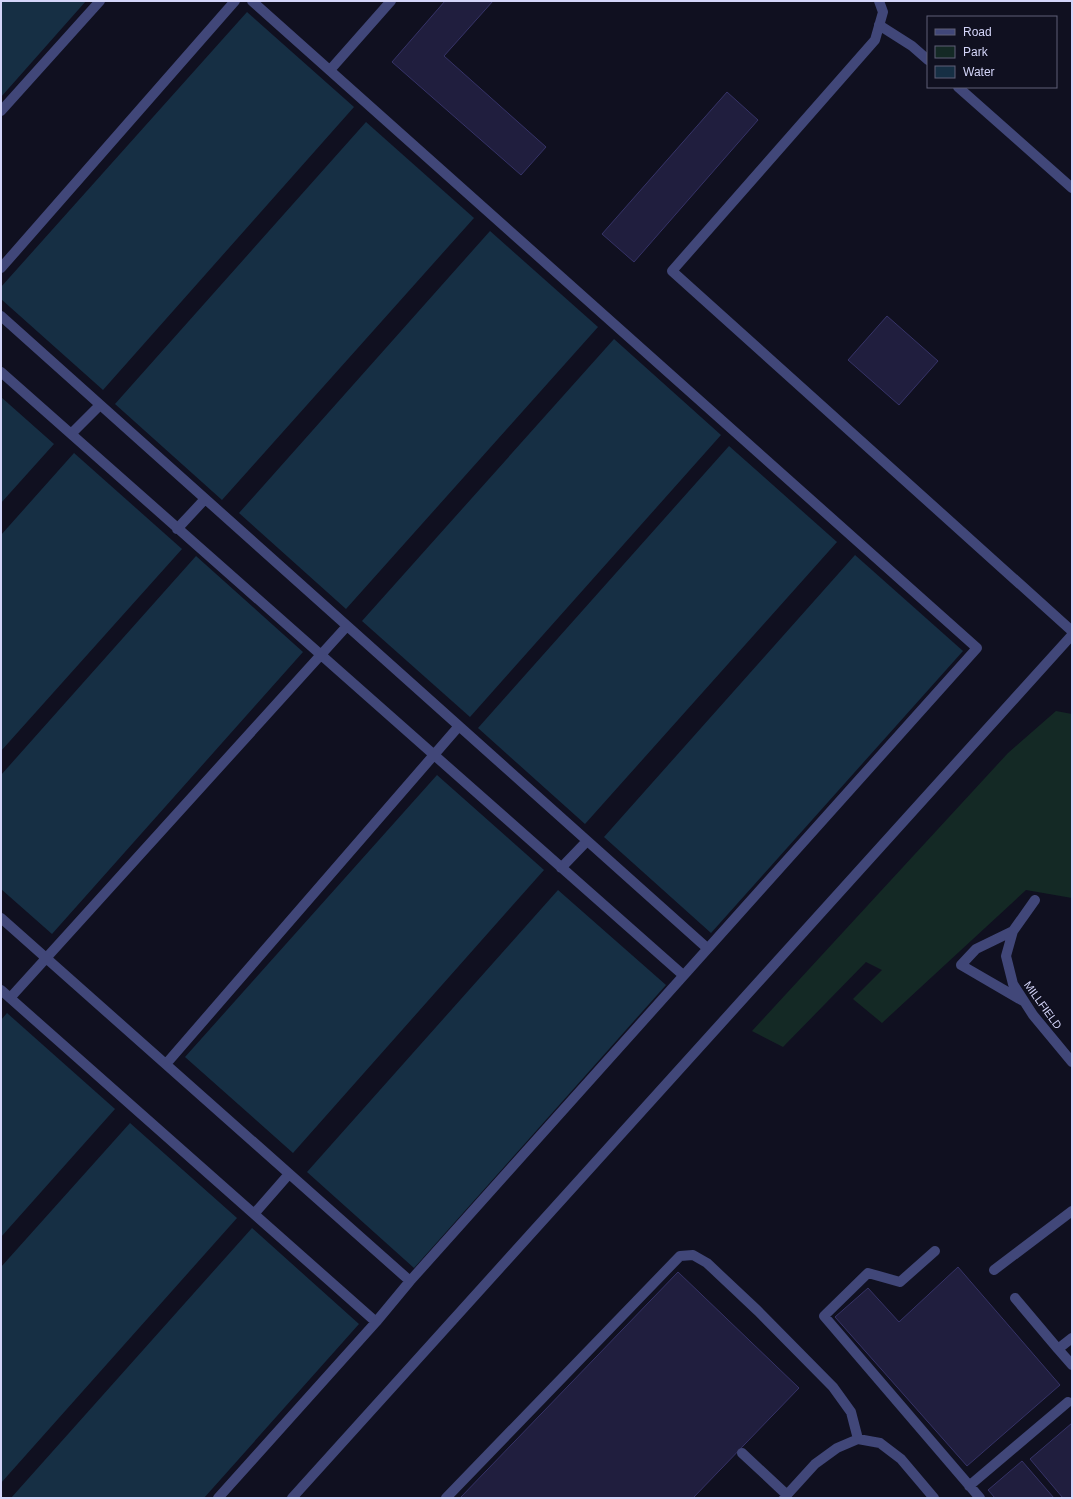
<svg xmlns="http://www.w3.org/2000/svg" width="1073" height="1499" font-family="Helvetica,sans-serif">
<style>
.green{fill:#142925}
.water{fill:#162f44}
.building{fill:#201e3e;stroke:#363367}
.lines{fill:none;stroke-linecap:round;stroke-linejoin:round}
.minor{stroke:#414779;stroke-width:10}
.labels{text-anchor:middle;stroke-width:3.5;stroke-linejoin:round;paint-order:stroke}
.street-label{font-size:11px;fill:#d4d5f9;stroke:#101020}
</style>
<rect width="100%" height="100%" fill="#101020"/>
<path class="green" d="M1056,711L1072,714V898L1026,890L882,1023L853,999L882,970L866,962L783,1047L752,1031L1008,753Z"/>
<path class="water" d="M1,1H86L1,97Z
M247,12L354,107L103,390L1,299V287Z
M366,122L474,218L222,500L115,404Z
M490,231L598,327L346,609L239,513Z
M614,339L721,435L470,717L362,621Z
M1,397L54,444L1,503Z
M729,446L837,542L585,824L478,728Z
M74,453L182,549L1,751V535Z
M855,555L963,651L711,933L604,837Z
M196,556L303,652L52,934L1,889V775Z
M437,775L544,870L293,1153L185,1057Z
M558,890L666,985L414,1268L307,1172Z
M7,1013L115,1109L1,1237V1020Z
M130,1123L237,1218L1,1483V1267Z
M252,1228L359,1324L204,1498H11Z"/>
<path class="building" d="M445,1H493L444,56L546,147L521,175L392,62Z
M727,92L758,120L634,262L602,234Z
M887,316L938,361L899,405L848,360Z
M958,1267L1060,1385L967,1466L835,1317L868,1288L899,1322Z
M678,1272L799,1388L693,1498H460Z
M1072,1423V1498H1063L1030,1459Z
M1022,1461L1054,1498H995L988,1490Z"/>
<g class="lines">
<path class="minor" d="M879,1L883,12L875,40L672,271L1072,631
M879,25L912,46L928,60
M330,70L391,1
M958,87L1072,188
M1,111L100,1
M1,268L235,1
M1,316L707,948
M1,372L683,975
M71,434L100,405
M177,529L205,499
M561,868L587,841
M1035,900L1013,931L1006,956L1013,984L1033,1015L1072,1062
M1,918L410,1281
M1013,931L976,949L961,965L1023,1001
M1,990L376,1322
M10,998L347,626
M166,1064L459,726
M254,1214L289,1174
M935,1251L900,1282L868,1273L824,1316L980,1498
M994,1270L1072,1211
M1015,1298L1058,1349
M1072,1338L1058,1349L1072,1365
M858,1439L880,1443L901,1459L934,1498
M742,1453L787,1495
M969,1486L1068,1402
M218,1498L376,1322L410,1281L977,648L252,1
M292,1498L1072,635
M446,1498L680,1256L693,1255L707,1263L758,1311L833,1387L851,1412L858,1439
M784,1498L815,1464L837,1448L858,1439"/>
</g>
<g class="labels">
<g class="street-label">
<text transform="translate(1043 1005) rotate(54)" y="4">MILLFIELD</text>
</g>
</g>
<rect width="1073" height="1499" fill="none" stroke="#d4d5f9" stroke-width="4"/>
<rect x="927" y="16" width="130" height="72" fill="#101020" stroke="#5e5f77"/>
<rect x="935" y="29" width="20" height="6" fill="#414779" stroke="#5e5f77"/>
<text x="963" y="36" font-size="12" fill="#d4d5f9">Road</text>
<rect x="935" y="46" width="20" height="12" fill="#142925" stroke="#5e5f77"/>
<text x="963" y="56" font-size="12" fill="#d4d5f9">Park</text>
<rect x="935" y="66" width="20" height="12" fill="#162f44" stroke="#5e5f77"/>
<text x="963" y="76" font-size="12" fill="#d4d5f9">Water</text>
</svg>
